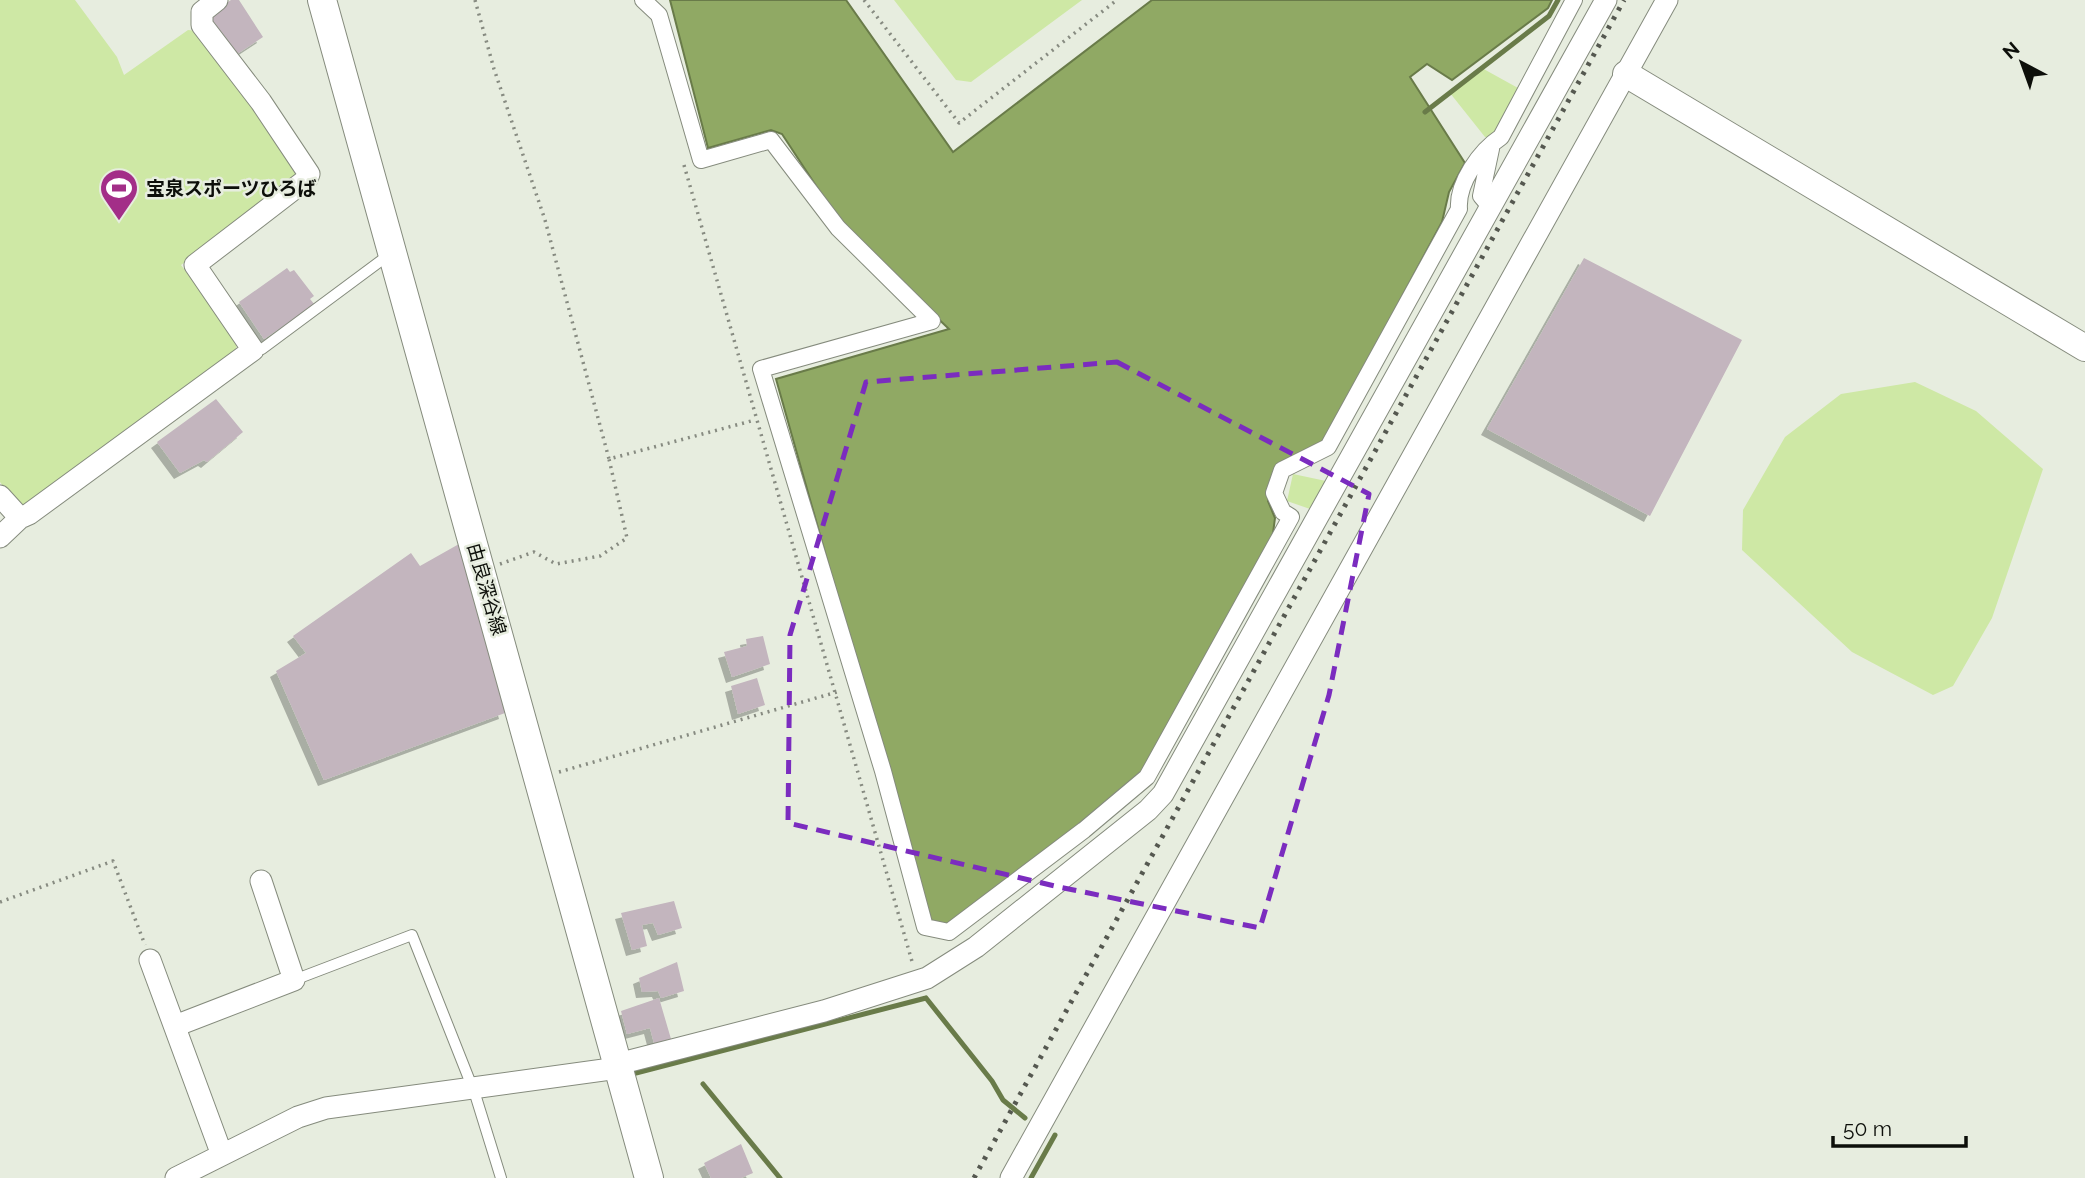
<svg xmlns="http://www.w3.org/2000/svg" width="2085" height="1178" font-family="Raleway,'Noto Sans JP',sans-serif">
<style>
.green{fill:#cee8a5}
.water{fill:#90a964;stroke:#697b49;stroke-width:2}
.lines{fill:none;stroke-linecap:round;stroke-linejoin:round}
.stream{stroke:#697b49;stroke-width:5}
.building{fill:#c3b5be;filter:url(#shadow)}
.service-casing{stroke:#858b7d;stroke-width:12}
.pedestrian-casing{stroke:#858b7d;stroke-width:18}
.minor-casing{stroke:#858b7d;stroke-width:23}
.tertiary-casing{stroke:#858b7d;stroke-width:28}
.secondary-casing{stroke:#858b7d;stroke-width:30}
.path{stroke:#878b81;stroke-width:3.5;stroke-dasharray:2 5;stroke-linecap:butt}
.service{stroke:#fff;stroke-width:10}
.pedestrian{stroke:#fff;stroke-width:16}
.minor{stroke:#fff;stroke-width:21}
.tertiary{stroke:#fff;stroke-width:26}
.secondary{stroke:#fff;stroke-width:28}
.rail{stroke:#555850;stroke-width:5;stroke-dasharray:3.5 7;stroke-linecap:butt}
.marked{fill:none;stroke:#7b2cbf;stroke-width:5;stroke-dasharray:14 9;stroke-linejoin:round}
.labels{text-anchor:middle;stroke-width:5;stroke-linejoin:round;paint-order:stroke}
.poi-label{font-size:19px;font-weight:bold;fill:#0d0f0a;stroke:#e7eddf;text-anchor:start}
.street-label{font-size:19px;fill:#0d0f0a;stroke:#e7eddf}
</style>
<defs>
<filter id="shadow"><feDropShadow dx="-6" dy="6" stdDeviation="0" flood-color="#0004"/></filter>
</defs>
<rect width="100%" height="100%" fill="#e7eddf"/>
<path class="green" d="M0,0H75L117,57L124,75L188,30L198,31L298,172L297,180L181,265L237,341L236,351L24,506L16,504L0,482Z
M894,0H1082L971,82L956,80Z
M1480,67L1518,88L1492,138L1485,137L1450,93Z
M1915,382L1976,411L2043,469L1992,618L1953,686L1933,695L1852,652L1742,550L1743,510L1785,437L1841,394Z
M1293,474L1326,481L1310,509L1287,501Z"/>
<path class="water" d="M670,0H846L953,152L1152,0H1552L1548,8L1452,80L1427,64L1410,77L1465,163L1449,192L1442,222L1323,444L1281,467L1268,501L1275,518L1272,541L1142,775L949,928L929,922L776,379L949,329L845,230L782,134L771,130L708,148Z"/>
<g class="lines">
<path class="stream" d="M1425,112L1549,16L1558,0
M926,998L992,1081L1003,1100L1025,1118
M636,1073L926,998
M703,1084L780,1178
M1031,1178L1055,1135"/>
</g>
<path class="building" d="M231,0H239L263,37L234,56L212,22V12Z
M1584,258L1742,340L1650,516L1487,429Z
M287,268L290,272L294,270L314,296L310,299L315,305L264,339L239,302Z
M216,399L243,432L207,462L204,460L180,473L157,442Z
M459,544L505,713L324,780L276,671L306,653L293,636L411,553L420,566Z
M763,636L770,664L732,677L724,652L747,646L746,639Z
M757,678L765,705L738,714L731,686Z
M674,901L682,928L658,935L653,923L642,925L647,946L632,950L621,913Z
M677,962L684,991L661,998L658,991L642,992L639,978Z
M659,998L671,1039L654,1043L650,1028L627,1034L621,1011Z
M741,1144L753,1173L741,1178H711L704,1163Z"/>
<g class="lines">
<defs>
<path id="service" d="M253,350L262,349L390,254
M294,980L412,935L475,1094L501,1178"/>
<path id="pedestrian" d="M643,0L659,15L701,160L771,140L838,228L932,321L761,369L883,771L925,927L949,932L1084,830L1147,777L1291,517L1283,512L1274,493L1282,470L1328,447L1459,209C1457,183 1480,151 1501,137L1574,0
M1491,149L1481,196L1491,208"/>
<path id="minor" d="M0,496L20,518L29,514L253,350L195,265L307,179L309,174L261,102L202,25V12L217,0
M0,537L20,518
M150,960L222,1155
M175,1026L294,980L261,881
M618,1064L824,1011L927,978L976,947L1148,810L1163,794L1606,0
M176,1178L298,1117L326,1108L618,1068
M1011,1178L1667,0"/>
<path id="tertiary" d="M1626,74L2085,348"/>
<path id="secondary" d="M322,0L649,1178"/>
</defs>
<use href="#service" class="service-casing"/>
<use href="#pedestrian" class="pedestrian-casing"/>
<use href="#minor" class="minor-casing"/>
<use href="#tertiary" class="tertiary-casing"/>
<use href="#secondary" class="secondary-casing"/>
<path class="path" d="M475,0L494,69L545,220L609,459
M864,0L959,123L1117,0
M684,165L913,965
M500,564L534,552L556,564L600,556L627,538L609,459L755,420
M559,772L837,692
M0,902L113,861L145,945"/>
<use href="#service" class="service"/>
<use href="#pedestrian" class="pedestrian"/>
<use href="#minor" class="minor"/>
<use href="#tertiary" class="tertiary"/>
<use href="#secondary" class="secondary"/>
<path class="rail" d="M974,1178L1624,0"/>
</g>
<path class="marked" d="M1117,362L1369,494L1329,695L1260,928L1059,887L788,823L790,635L866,382Z"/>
<defs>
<symbol id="stadium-pin" viewBox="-11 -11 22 30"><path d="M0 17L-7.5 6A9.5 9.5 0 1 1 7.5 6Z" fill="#a32e88" stroke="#e7eddf"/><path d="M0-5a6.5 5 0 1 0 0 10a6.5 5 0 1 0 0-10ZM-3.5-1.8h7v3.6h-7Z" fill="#fff"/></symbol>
</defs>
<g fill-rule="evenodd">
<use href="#stadium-pin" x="97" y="166" width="44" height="60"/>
</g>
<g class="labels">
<g class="poi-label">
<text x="146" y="195">宝泉スポーツひろば</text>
</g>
<g class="street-label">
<text transform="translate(487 589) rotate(74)" y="7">由良深谷線</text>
</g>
</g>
<g transform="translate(2022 63) rotate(319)" stroke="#e7eddf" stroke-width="5" paint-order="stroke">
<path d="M0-5L12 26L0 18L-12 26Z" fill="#0d0f0a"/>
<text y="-10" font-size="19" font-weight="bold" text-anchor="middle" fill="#0d0f0a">N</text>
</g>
<path d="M1833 1136v10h133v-10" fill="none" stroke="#0d0f0a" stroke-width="3.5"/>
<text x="1843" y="1136" font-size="21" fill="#0d0f0a" stroke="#e7eddf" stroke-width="5" paint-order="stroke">50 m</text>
</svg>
